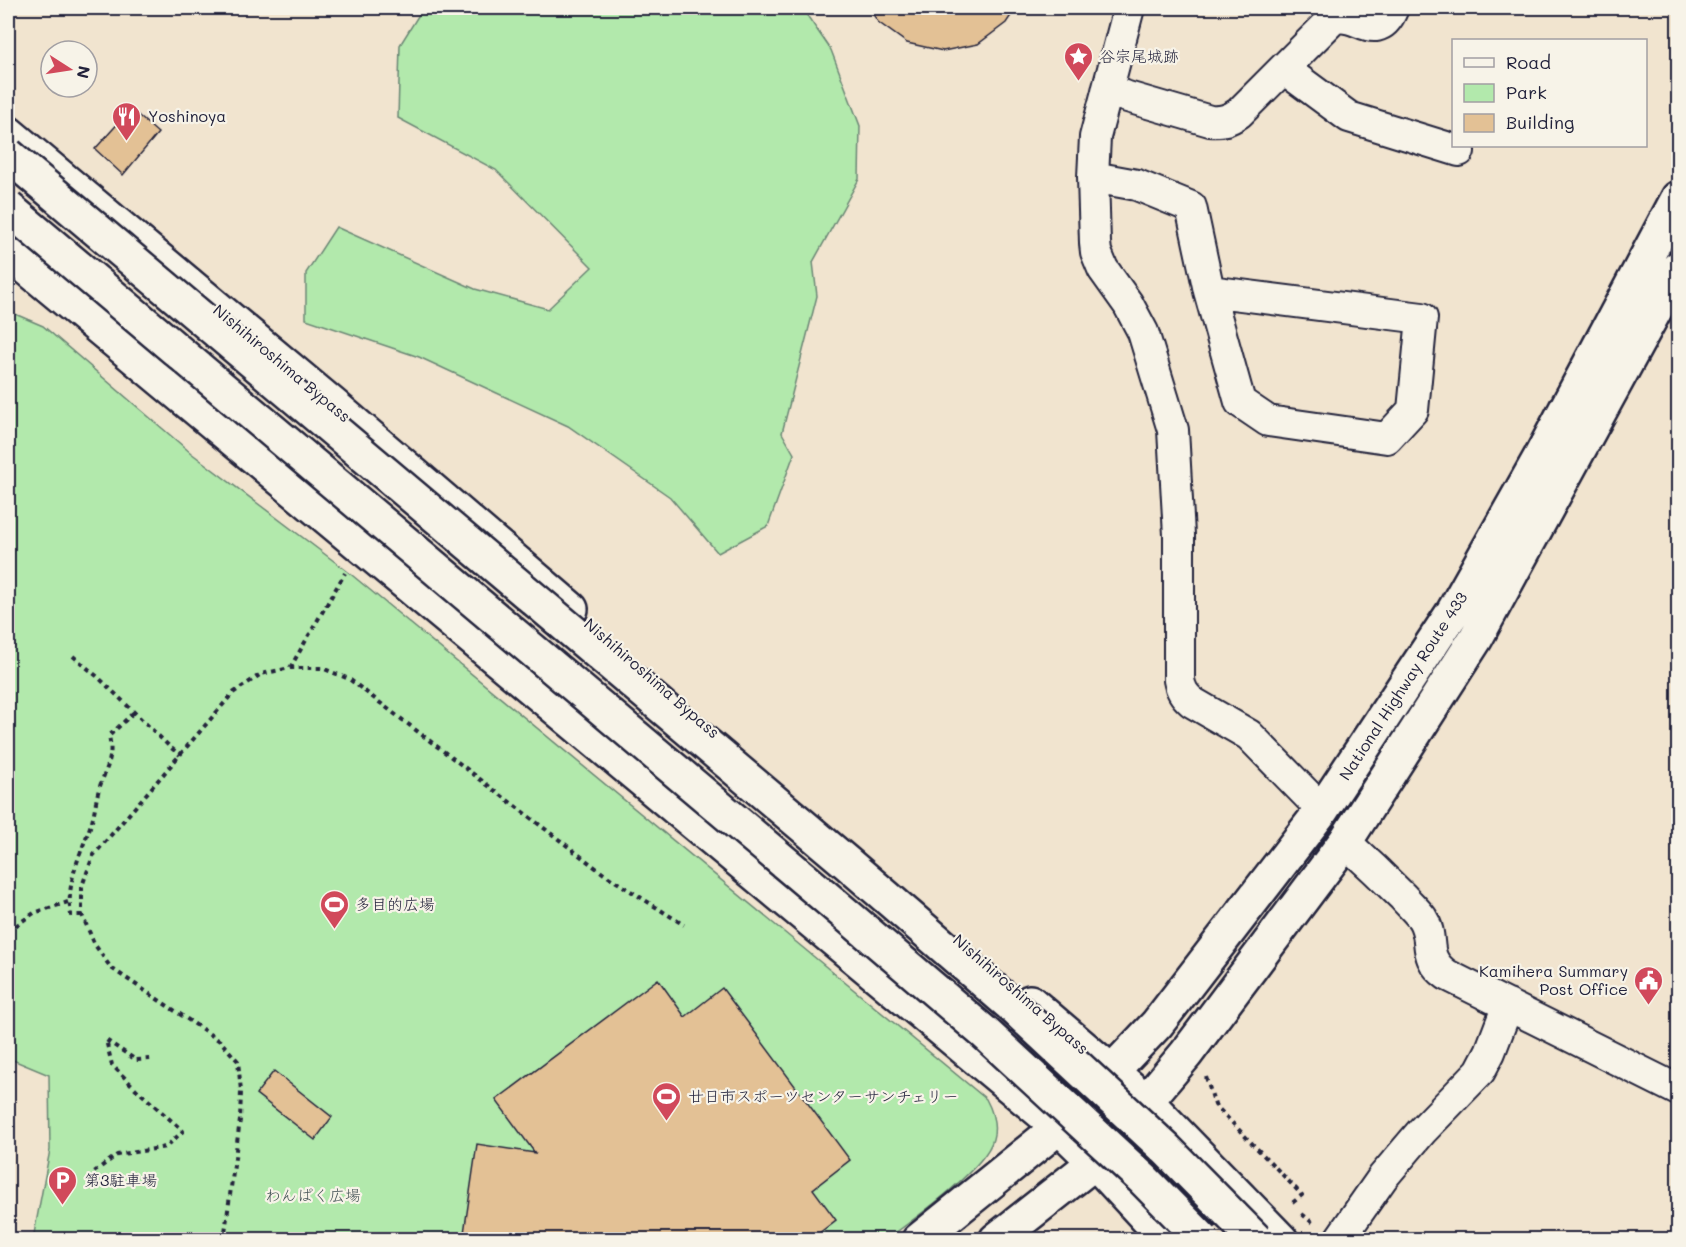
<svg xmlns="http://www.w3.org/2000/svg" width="1686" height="1247" font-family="Mali,'Klee One',sans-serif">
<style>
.green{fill:#b2e9ac;stroke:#6a8674;stroke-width:1.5}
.building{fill:#e3c195;stroke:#22223b;stroke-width:1.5}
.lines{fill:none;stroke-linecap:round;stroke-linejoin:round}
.street-casing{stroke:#22223b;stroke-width:34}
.secondary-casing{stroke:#22223b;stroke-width:38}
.highway-casing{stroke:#22223b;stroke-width:38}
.path{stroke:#22223b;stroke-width:4;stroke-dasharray:4.5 4.5;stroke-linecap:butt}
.street{stroke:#f7f3e8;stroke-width:30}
.secondary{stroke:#f7f3e8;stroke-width:33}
.highway{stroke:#f7f3e8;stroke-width:33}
.highway-bridge-casing{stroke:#22223b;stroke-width:38;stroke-linecap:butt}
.highway-bridge{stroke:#f7f3e8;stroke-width:33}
.labels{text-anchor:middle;stroke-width:4.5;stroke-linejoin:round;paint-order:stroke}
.poi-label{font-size:16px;fill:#22223b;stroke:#f7f3e8;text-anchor:start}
.street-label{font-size:16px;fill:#22223b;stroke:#f7f3e8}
.park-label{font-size:16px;fill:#465457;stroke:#f7f3e8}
</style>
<rect width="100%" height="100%" fill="#f1e4cf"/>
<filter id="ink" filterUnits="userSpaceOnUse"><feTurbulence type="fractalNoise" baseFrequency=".0167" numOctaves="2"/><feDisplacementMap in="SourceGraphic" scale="12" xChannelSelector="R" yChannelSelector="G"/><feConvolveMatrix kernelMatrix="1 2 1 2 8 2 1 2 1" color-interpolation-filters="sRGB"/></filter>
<g filter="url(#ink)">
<path class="green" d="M423,8H802L831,50L860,126L859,179L813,262L817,296L782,433L794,454L768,526L718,553L670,497L568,426L419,357L306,319V273L336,227L475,289L548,309L592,267L496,170L398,118L400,45Z
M8,311L43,326L191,453L347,571L986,1099C993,1112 997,1125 993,1139C986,1168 913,1220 887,1239H33L50,1150L49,1075L8,1058Z"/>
<path class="building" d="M869,8H1016L1006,23L978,44L943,51L907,43L878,22Z
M131,109L158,133L123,175L95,149Z
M658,979L685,1017L722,988L850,1160L813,1189L836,1220L810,1240H463L477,1144L535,1153L496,1100Z
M274,1071L332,1117L315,1140L256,1094Z"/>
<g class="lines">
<defs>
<path id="street" d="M1129,8L1095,137L1093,177L1095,243L1096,252L1103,269L1128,304L1143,332L1173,430L1179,535V680C1181,690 1184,695 1192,702L1249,735L1322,810
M1284,69L1349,117L1459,151
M1107,91L1210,121C1222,122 1229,120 1239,113L1332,20C1354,7 1377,48 1393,8
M1093,177L1137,185L1191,207L1209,291L1240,402L1268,421L1387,438L1413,410L1422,318L1209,291
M1345,842C1365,860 1384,878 1403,897C1409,904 1416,910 1422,918C1436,939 1420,956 1447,975L1678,1090
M1339,1240L1383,1177L1422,1131L1480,1071L1490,1052L1508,1005"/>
<path id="secondary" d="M919,1240L1059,1127
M996,1240L1095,1162"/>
<path id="highway" d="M8,133L333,405L571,609
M8,252L1059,1127L1095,1162L1167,1240
M1030,1002L1147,1102L1281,1240
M1059,1127L1157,1024L1322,810L1453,612L1541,456L1678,198
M1095,1162L1186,1054L1345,842L1476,638L1678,268"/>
</defs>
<use href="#street" class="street-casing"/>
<use href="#secondary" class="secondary-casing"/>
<use href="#highway" class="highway-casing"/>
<path class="path" d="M73,656L99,678L170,747L180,755
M290,668L345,573
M82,915H71C65,882 82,852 92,821C95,810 96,799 99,789C106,767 114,760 109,736L134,712
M8,931L34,913L68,902
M1206,1077L1215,1105L1302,1195L1291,1204
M94,1172L117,1155L166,1147L183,1131L138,1091L112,1065L106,1040L136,1060L151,1059
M1302,1214L1314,1224
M224,1240L240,1120L241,1091L238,1061L220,1041L111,968L95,945L82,915V886L93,856L233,693L261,674L290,668H322L349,679L604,874L684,925"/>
<use href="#street" class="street"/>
<use href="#secondary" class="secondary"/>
<use href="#highway" class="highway"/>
<defs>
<path id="highway-bridge" d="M8,155L847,863L1009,1003L1167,1150L1256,1240
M8,208L822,894L985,1033L1143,1179L1203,1240"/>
</defs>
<use href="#highway-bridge" class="highway-bridge-casing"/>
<use href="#highway-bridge" class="highway-bridge"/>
</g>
</g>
<defs>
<symbol id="sight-pin" viewBox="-11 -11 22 30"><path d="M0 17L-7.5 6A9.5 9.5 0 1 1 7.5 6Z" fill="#d1495b" stroke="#f7f3e8"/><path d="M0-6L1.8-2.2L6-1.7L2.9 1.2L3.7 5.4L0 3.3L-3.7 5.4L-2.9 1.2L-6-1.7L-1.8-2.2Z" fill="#fff"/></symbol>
<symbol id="restaurant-pin" viewBox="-11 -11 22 30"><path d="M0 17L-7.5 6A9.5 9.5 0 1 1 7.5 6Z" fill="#d1495b" stroke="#f7f3e8"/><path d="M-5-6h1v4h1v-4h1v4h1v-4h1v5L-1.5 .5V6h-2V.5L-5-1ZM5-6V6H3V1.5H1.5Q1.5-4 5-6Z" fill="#fff"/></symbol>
<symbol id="stadium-pin" viewBox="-11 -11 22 30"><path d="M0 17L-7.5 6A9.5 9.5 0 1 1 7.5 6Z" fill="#d1495b" stroke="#f7f3e8"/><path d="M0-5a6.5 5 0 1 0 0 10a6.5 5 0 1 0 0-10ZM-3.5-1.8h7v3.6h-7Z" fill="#fff"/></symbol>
<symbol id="civic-pin" viewBox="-11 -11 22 30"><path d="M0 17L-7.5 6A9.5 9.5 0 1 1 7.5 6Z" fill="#d1495b" stroke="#f7f3e8"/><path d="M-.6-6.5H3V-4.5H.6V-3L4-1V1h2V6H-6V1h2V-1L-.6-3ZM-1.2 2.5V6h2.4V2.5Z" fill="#fff"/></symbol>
<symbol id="parking-pin" viewBox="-11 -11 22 30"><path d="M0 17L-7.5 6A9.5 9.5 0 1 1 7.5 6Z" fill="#d1495b" stroke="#f7f3e8"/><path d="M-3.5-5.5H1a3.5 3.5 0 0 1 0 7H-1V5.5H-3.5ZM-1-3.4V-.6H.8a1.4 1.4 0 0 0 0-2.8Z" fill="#fff"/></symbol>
</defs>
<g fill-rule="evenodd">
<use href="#sight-pin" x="1062" y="40" width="33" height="45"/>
<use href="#restaurant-pin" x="110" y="100" width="33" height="45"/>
<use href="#stadium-pin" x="318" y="888" width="33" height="45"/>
<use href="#civic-pin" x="1632" y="964" width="33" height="45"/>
<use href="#stadium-pin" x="650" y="1080" width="33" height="45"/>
<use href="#parking-pin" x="46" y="1164" width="33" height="45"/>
</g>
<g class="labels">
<g class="poi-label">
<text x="1099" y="62">谷宗尾城跡</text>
<text x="148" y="122">Yoshinoya</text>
<text x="355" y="910">多目的広場</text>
<text x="1628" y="977" text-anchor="end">Kamihera Summary<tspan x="1628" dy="18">Post Office</tspan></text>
<text x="688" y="1102">廿日市スポーツセンターサンチェリー</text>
<text x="84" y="1186">第3駐車場</text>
</g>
<g class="street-label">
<text transform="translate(282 363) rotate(40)" y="6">Nishihiroshima Bypass</text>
<text transform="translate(652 678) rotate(41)" y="6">Nishihiroshima Bypass</text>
<text transform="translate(1403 686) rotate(-57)" y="6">National Highway Route 433</text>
<text transform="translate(1021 994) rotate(41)" y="6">Nishihiroshima Bypass</text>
</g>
<g class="park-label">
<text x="313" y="1201">わんぱく広場</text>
</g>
</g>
<rect width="1686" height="1247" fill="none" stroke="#f7f3e8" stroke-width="30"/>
<rect x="15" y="15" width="1656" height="1217" fill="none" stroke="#22223b" stroke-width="2" filter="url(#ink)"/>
<rect x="1452" y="39" width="195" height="108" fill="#f7f3e8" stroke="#a29fa3" stroke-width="1.5"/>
<rect x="1464" y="58" width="30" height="9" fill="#f7f3e8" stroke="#a29fa3" stroke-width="1.5"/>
<text x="1506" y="69" font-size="18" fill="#22223b">Road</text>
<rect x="1464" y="84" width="30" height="18" fill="#b2e9ac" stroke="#a29fa3" stroke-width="1.5"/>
<text x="1506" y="99" font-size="18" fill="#22223b">Park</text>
<rect x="1464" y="114" width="30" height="18" fill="#e3c195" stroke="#a29fa3" stroke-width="1.5"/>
<text x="1506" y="129" font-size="18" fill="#22223b">Building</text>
<g transform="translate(69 69) rotate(102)"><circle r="28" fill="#f7f3e8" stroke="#a29fa3" stroke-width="1.5"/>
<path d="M0-4.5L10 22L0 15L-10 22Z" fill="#d1495b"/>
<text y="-9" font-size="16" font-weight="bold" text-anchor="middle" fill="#22223b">N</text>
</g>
</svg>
